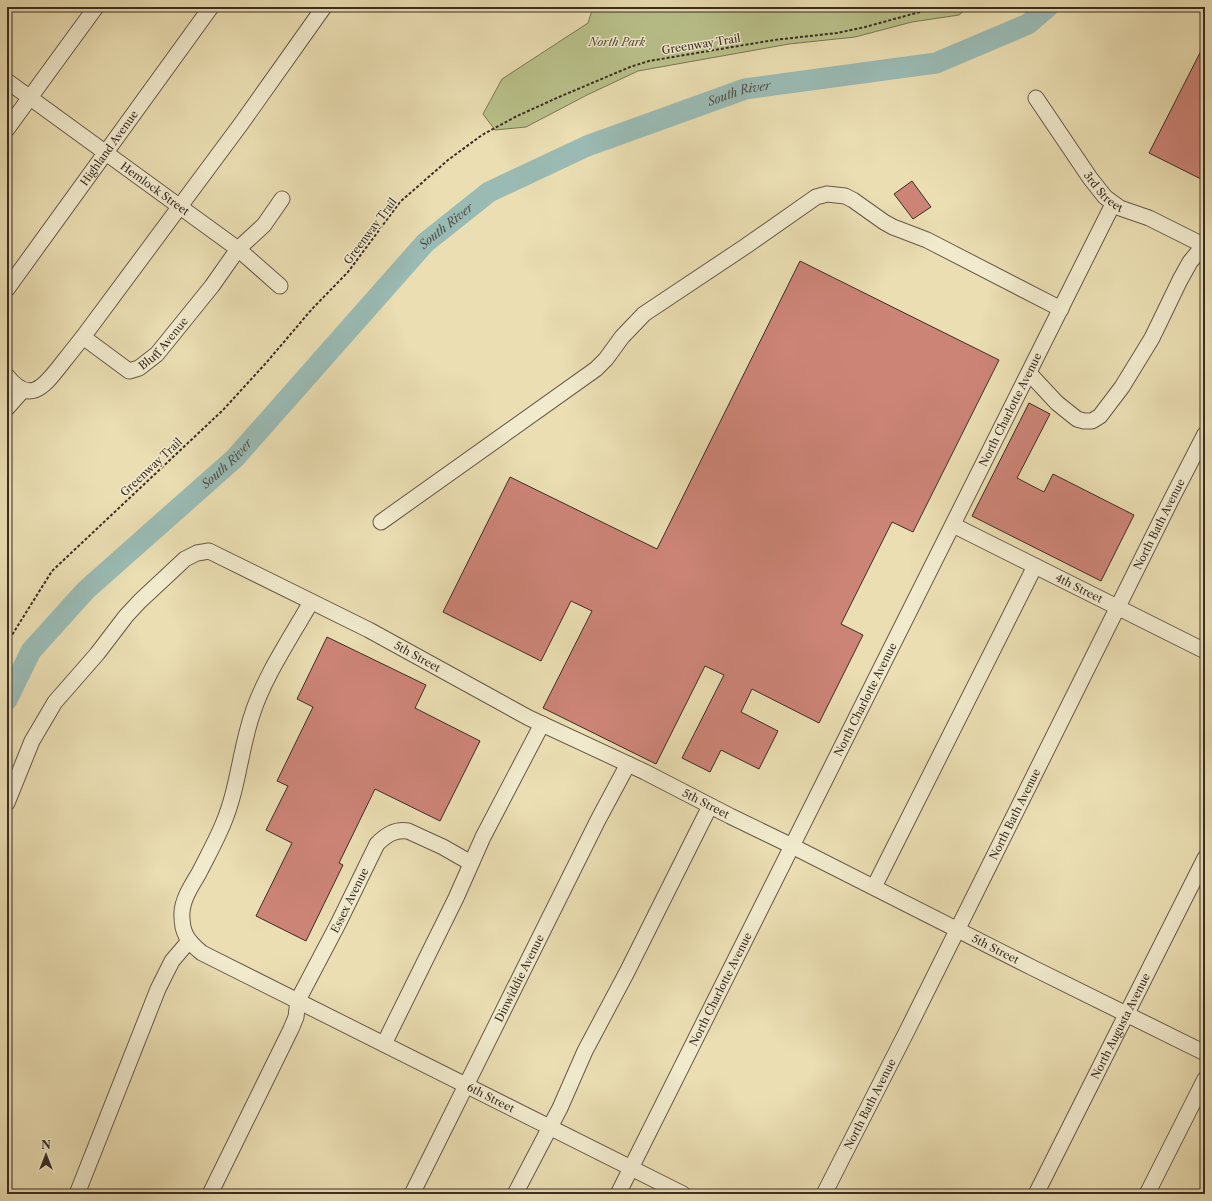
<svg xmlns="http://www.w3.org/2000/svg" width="1212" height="1201" font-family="'Libre Caslon Text',serif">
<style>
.green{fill:#b9c18a;stroke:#7a7757}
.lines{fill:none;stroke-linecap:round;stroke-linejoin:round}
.river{stroke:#9abbb4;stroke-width:21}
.building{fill:#cc8477;stroke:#3b2d24}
.minor-casing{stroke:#675948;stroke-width:17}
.path{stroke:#3b2d24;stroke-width:2;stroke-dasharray:3 2;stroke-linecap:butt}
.minor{stroke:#f1eacd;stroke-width:15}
.labels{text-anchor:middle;stroke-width:3;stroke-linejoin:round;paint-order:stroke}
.park-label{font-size:11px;font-style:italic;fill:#544b38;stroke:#f1eacd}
.street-label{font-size:11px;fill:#3b2d24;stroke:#f1eacd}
.water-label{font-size:12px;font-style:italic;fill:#535048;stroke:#f1eacd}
</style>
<rect width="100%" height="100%" fill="#eadeb2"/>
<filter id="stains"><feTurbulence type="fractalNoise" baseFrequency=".005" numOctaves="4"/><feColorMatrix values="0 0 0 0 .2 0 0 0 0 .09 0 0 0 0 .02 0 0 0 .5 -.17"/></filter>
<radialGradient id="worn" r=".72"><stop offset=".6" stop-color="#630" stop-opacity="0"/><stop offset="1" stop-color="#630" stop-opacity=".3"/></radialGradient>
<path class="green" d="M593,7H969L959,15L912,22L855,37L789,44L638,71L587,95L526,127L495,130L483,114L502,79L588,23Z"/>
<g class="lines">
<path class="river" id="s1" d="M7,700L31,651L86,590L235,458L425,243L489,192L587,146L745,89L936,63L1028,24L1048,7"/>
</g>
<path class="building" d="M1205,43V181L1149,153Z
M912,181L931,207L913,219L894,194Z
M800,261L999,360L913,532L892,522L841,624L863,635L819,723L752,689L741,712L778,731L759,769L721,750L710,772L682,758L724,675L705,666L656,764L543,708L592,611L571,601L541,661L443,612L510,477L657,549Z
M1029,403L1050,414L1017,478L1044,492L1053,474L1134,515L1101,581L972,516Z
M327,637L426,685L415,708L480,741L440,821L375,789L339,863L343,865L306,941L256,916L292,843L266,830L288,786L277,781L313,707L297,699Z"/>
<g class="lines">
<defs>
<g id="minor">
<path id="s2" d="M7,81L238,249L280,286"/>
<path id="s3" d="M1036,98L1090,178L1105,197L1120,208L1149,218L1205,246"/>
<path d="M7,129L96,7"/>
<path id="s4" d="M7,289L211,7"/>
<path d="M83,337L241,124L324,7"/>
<path d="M1029,373L1057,403L1077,419L1084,421H1092L1100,416L1122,387L1152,338L1180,280L1190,262L1204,245"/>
<path id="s5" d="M7,376C29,404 43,388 60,366C68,356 75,347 83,337L129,371L139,368L157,354L212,286L238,249L264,225L282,199"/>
<path d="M7,408L23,390"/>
<path d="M381,522L596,369L606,359L622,337L644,314L746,246L816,197L827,194L845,196L853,200L884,222L893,227L927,240L1061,309"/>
<path id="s6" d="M953,525L1205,651"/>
<path id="s7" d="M311,602C291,637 264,677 252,715C240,751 238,789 223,824C216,841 207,857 199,873C192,885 183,898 182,912C181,932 187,941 202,953L683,1194"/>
<path id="s8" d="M7,803L32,741L55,702L97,654L126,616L140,601L185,559L197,553L209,551L369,630L529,718L645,772L730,816L792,846L1033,968L1205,1053"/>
<path d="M874,887L1035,566"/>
<path d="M384,1044L456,898L483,837L542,724"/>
<path d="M77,1194L158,989L172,961L189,941"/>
<path id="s9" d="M210,1194L291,1029L296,1017L298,1000L338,924L377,844C386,835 395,829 408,831L443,847L471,863"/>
<path id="s10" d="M412,1194L598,820L628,764"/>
<path d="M515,1194L560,1108L585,1051L627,972L710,806"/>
<path id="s11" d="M618,1194L1113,204"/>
<path id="s12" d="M824,1194L907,1031L1171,500L1205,434"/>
<path id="s13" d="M1036,1194L1205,858"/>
<path d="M1147,1194L1205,1079"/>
</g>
</defs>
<use href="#minor" class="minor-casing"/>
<path class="path" d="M7,643L52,571L223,410L266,363L312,309L348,272L400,202L448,160L482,135L517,116L559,97L630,67L649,61L774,40L837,33L865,27L938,7"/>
<use href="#minor" class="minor"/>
</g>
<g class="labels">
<g class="park-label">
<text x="617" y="46">North Park</text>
</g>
<g class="street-label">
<text transform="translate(701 44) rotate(-9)" y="4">Greenway Trail</text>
<text dy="4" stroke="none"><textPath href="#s4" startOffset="174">Highland Avenue</textPath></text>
<text dy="4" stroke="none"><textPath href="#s2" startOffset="183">Hemlock Street</textPath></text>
<text dy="4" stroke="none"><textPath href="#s3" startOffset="116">3rd Street</textPath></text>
<text transform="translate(370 231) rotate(-53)" y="4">Greenway Trail</text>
<text dy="4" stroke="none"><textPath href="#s5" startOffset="208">Bluff Avenue</textPath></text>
<text dy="4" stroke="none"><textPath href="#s11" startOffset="877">North Charlotte Avenue</textPath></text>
<text transform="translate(151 467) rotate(-43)" y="4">Greenway Trail</text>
<text dy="4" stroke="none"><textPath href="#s12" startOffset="749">North Bath Avenue</textPath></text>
<text dy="4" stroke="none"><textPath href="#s6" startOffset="141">4th Street</textPath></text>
<text dy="4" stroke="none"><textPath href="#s8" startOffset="565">5th Street</textPath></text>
<text dy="4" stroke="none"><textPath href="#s11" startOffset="553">North Charlotte Avenue</textPath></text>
<text dy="4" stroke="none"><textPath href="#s8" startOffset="889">5th Street</textPath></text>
<text dy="4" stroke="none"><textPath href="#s12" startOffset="425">North Bath Avenue</textPath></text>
<text dy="4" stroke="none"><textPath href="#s9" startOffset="326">Essex Avenue</textPath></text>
<text dy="4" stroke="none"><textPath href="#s8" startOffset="1213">5th Street</textPath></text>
<text dy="4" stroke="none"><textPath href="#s10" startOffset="241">Dinwiddie Avenue</textPath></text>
<text dy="4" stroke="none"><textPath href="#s11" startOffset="229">North Charlotte Avenue</textPath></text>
<text dy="4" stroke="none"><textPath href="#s13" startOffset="188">North Augusta Avenue</textPath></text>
<text dy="4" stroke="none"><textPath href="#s7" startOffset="709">6th Street</textPath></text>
<text dy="4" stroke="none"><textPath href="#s12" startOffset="101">North Bath Avenue</textPath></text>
</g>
<g class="water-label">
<text dy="4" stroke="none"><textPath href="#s1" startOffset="974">South River</textPath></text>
<text dy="4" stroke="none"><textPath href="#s1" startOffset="650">South River</textPath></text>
<text dy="4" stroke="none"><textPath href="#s1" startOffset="326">South River</textPath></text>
</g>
</g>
<rect width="1212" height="1201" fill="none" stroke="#eadeb2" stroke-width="24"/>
<rect x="8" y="8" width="1196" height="1185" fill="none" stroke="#3b2d24" stroke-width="2"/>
<rect x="12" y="12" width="1188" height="1177" fill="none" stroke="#3b2d24"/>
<g transform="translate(46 1155)" stroke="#f1eacd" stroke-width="3" paint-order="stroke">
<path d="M0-3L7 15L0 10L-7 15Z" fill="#3b2d24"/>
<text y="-6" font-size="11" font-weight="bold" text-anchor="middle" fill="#3b2d24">N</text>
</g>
<rect width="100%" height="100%" filter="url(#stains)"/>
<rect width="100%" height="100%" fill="url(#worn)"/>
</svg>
